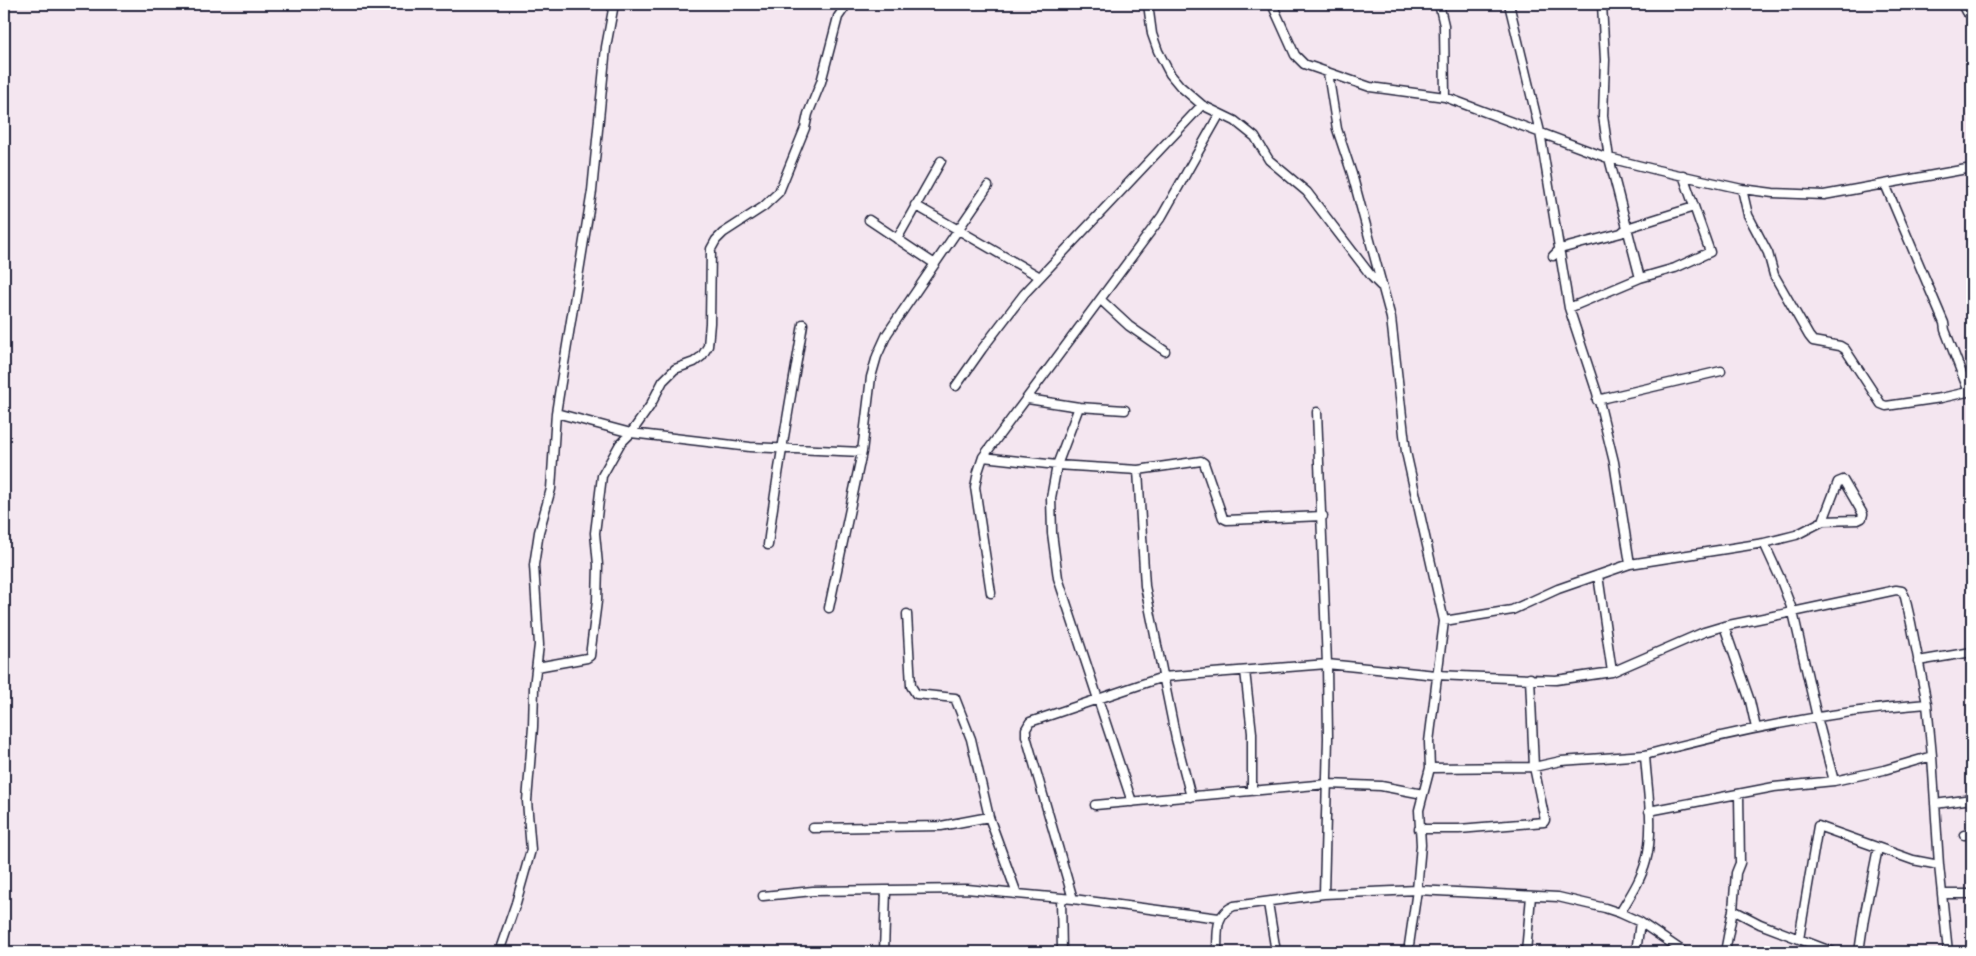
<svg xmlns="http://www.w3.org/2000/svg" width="1976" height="956" font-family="Caveat,sans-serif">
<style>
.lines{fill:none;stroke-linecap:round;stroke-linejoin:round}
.street-casing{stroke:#22223b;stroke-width:11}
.street{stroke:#fff;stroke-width:8}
</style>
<rect width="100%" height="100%" fill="#f4e6f0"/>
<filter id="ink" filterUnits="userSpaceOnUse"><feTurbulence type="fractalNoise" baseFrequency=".02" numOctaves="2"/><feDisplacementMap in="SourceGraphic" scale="10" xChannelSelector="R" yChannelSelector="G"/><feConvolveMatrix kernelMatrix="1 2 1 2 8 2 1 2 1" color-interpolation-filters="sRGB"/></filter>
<g filter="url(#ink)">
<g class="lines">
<defs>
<path id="street" d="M1148,4L1152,34L1158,51L1170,74L1180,86L1202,105L1235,121L1255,137L1269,160L1307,192L1372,277L1381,286
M1272,4L1295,55L1304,64L1370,87L1445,97L1605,157L1657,170L1742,189L1773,193L1824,195L1972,168
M1439,4L1444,25L1445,97
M1509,4L1540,132L1569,308L1597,393L1614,462L1630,564
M1602,4L1605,60L1603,116L1609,158L1640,278
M1962,4L1966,12
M1328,73L1337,129L1352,174L1391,318L1406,452L1444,621L1429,742L1430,768L1419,810L1421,845L1417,890L1408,952
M1885,184L1944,323L1945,330L1969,392
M1742,189L1748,215L1768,253L1774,275L1809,336L1813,341L1840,346L1845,349L1881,404L1886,406L1941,398L1972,391
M915,205L1040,277
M869,220L935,264
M897,239L941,161
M1553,256L1560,249L1621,233L1627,228L1694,207
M1101,300L1129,326L1165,351
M1569,308L1640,278L1675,268L1710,252L1683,175
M956,386L982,349L1024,294L1202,105
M1028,399L1079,407L1125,410
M1597,400L1721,371
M1079,407L1057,465L1051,498L1052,533L1058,578L1132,802
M1317,412L1327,664L1328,738L1324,894
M556,413L631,433L750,447L862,452
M983,457L1057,465L1138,470L1201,461L1204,463L1223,518L1227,520L1323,516
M1138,470L1145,586L1176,739L1191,797
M1764,543L1796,535L1823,521L1858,520L1862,518L1863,514L1843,480L1838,482L1823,521
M768,545C777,471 791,398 803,324
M1598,575L1612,672
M991,593L975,487L978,472L983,457L1162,216L1219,115
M829,608L862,452L871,377L877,356L887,334L988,186
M907,614L911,686L916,694L955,698L971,739L989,817
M1444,621L1512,610L1558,589L1630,564L1764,543L1780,578L1793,612L1896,590L1902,591L1905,597L1911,623L1927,704L1932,756L1939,865L1948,952
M1724,626L1750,701L1756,728
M1918,661L1972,652
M537,667L587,658L590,656L597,601L598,565L595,533L602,476L620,444L631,433L650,406L663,381L675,369L694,362L702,356L708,346L710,323L711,249L716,240L723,233L763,207L779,192L805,128L808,114L821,82L838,17L847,4
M1245,671L1252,733V790
M1645,755C1737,730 1831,711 1927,704
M1430,768L1534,767L1561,761L1645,755C1647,790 1655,827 1646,861C1641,880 1630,896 1620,913
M1935,804L1972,799
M1095,805L1327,784L1381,786L1423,794
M1649,811L1774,787L1834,781L1884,770L1932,756
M813,828L941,826L989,817L1017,894L1073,899L1219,918
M1419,829H1459L1544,822L1545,820L1534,767L1530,678
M1964,835L1972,834
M886,890L967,889L1017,894
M1943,894H1972
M763,896L813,891L886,890L884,952
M1061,898L1062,952
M1073,899L1026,736V729L1030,722L1163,677L1327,664L1436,675L1556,680L1612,672L1704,632L1724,626L1793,612L1817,717L1834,781
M1268,903L1276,952
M1733,910L1760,924L1833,952
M1799,939L1818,826L1913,860L1939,865
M499,952L516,903L531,850L527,801L533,727L534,687L539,645L534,565L539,532L551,489L556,413L592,191L606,47L614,4
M1217,952C1218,934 1214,914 1234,906L1324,894L1417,890L1558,897L1605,908L1620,913L1640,922L1684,952
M1526,952L1531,896
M1636,952L1640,922
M1725,952L1733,910L1736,873L1740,863L1739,794
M1859,952L1864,918L1878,848"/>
</defs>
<use href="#street" class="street-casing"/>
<use href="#street" class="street"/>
</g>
</g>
<rect width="1976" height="956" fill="none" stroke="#fff" stroke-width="20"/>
<rect x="10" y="10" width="1956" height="936" fill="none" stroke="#22223b" stroke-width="2" filter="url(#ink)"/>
</svg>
